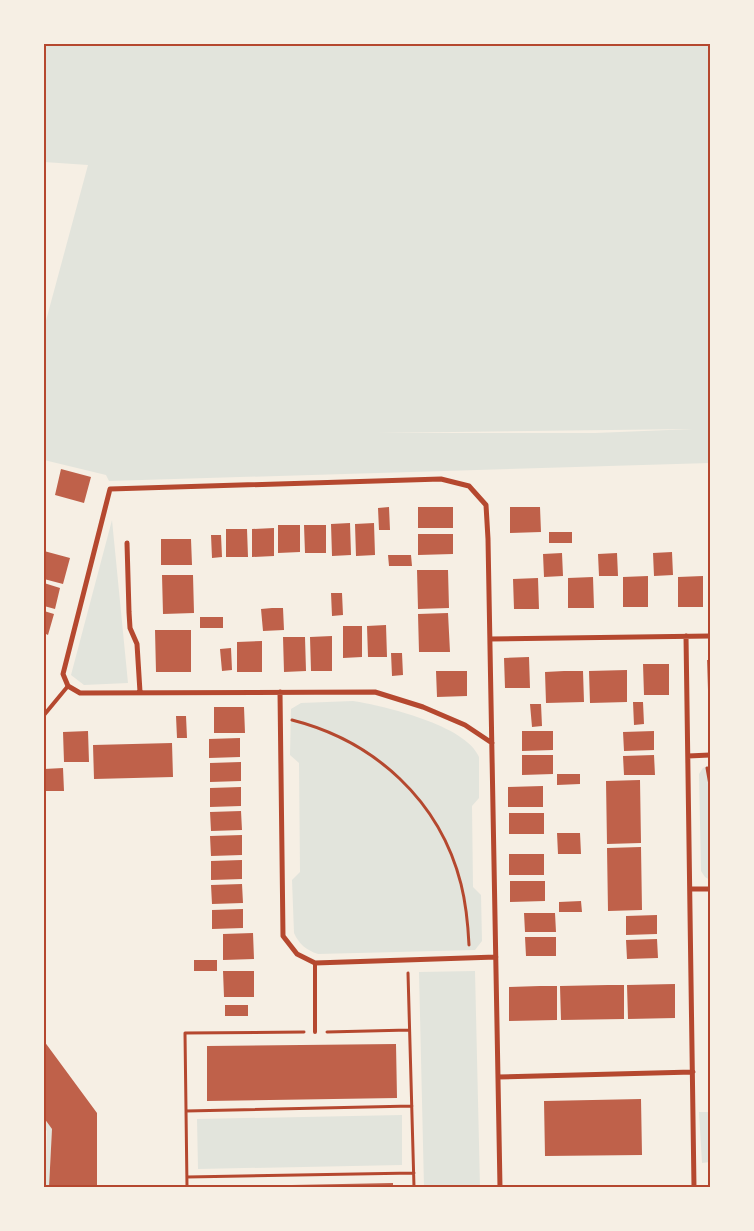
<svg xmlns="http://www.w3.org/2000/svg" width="754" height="1231" font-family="Lora,serif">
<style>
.green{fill:#e2e4dc;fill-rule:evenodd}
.building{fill:#bf614a}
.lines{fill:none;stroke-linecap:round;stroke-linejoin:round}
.path{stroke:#b5482f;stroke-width:3}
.service{stroke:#b5482f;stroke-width:4}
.minor{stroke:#b5482f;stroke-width:5}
.neatline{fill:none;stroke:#b5482f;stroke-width:2}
</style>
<rect width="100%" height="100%" fill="#f6efe4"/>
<path class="green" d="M44,44H710V463L109,481L106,475L44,460V328L88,165L44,162ZM693,429L595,433H377Z
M112,520L128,683L84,685L71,675Z
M353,701C384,706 466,725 479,757V798L472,806L473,887L481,895L482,941L475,950L318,954C306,950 299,944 294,933L292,880L300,872L299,763L290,755L291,709L301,703Z
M710,765V880L705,877L701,871L699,774L703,768Z
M475,971L480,1187H424L419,972Z
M699,1112H710V1162L702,1163Z
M402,1115V1165L198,1169L197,1119Z
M44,1118L52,1129L49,1187H45L47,1131L44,1127Z"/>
<path class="building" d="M61,469L91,477L84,503L55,495Z
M389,507L390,530H379L378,508Z
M418,507H453V528H418Z
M510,507H540L541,532L510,533Z
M350,523L351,555L332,556L331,524Z
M374,523L375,555L356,556L355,524Z
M278,525H300V552L278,553Z
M304,525H326V553H305Z
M274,528V556L252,557V529Z
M226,529H247L248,557H226Z
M549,532H572V543H549Z
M418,534H453V554L418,555Z
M211,535H221L222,557L212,558Z
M161,539H191L192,565H161Z
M44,551L70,558L63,584L44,579Z
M672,552L673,575L654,576L653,553Z
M708,552H710V567H709Z
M562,553L563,576L544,577L543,554Z
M617,553L618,576H599L598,554Z
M388,555H411L412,566H389Z
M417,570H448L449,608L418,609Z
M162,575H193L194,613L163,614Z
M648,576V607H623V577Z
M703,576V607H678V577Z
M593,577L594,608H568V578Z
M538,578L539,609H514L513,579Z
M44,583L60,588L55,609L44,606Z
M331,593H342L343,615L332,616Z
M272,608H283L284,630L263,631L261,609Z
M44,611L54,614L48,635L44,633Z
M448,613L450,652H419L418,614Z
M200,617H223V628H200Z
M386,625L387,657H368L367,626Z
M343,626H362V657L343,658Z
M155,630H191V672H156Z
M332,636V671H311L310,637Z
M283,637H305L306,671L284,672Z
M262,641V672H237V642Z
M231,648L232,670L222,671L220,649Z
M391,653H402L403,675L392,676Z
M529,657L530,688H505L504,658Z
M707,660H710V690H708Z
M643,664H669V695H644Z
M627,670V702L590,703L589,671Z
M436,671H467V696L437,697Z
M564,671H583L584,702L546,703L545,672Z
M633,702H643L644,724L634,725Z
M530,704H541L542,726L532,727Z
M214,707H244L245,733H214Z
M176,716H186L187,738H177Z
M88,731L89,762H64L63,732Z
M522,731H553V750L522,751Z
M654,731V750L624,751L623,732Z
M240,738V757L209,758V739Z
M172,743L173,777L94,779L93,745Z
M522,755H553V774L522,775Z
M654,755L655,775H624L623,756Z
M241,762V781L210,782V763Z
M63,768L64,791H44V769Z
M557,774H580V784L557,785Z
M640,780L641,843L607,844L606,781Z
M543,786V807H508V787Z
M241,787V806L210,807V788Z
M241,811L242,830L211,831L210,812Z
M509,813H544V834H509Z
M557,833H580L581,854H558Z
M242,835V855L211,856L210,836Z
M641,847L642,910L608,911L607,848Z
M509,854H544V875H509Z
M242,860V879L211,880V861Z
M510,881H545V901L510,902Z
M242,884L243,903L212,904L211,885Z
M581,901L582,912H559V902Z
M243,909V928L212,929V910Z
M524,913H555L556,932H525Z
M657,915V934L626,935V916Z
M253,933L254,959L223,960V934Z
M525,937H556V956H526Z
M657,939L658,958L627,959L626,940Z
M194,960H217V971H194Z
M223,971H254V997H224Z
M675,984V1018L628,1019L627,985Z
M608,985H624V1019L561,1020L560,986Z
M540,986H557V1020L509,1021V987Z
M225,1005H248V1016H225Z
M44,1041L97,1113V1187H49L52,1129L44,1118Z
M396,1044L397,1098L207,1101V1046Z
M641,1099L642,1155L545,1156L544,1101Z
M393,1183V1187H243V1186Z"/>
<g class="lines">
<path class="path" d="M292,720C375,741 440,801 461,884C466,904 468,924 469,945
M707,768L710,785
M408,973L414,1187
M327,1032L409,1030
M186,1111L412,1106
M187,1177L414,1173
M187,1187L185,1033L304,1032"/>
<path class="service" d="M44,715L68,686
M315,1032V963"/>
<path class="minor" d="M127,543L129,612L130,628L137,644L140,692
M686,636L694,1187
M490,639L710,636
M280,692L283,936L297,954L315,963L496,957
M492,743L465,725L423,707L375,692L80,693L68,686L63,674L110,489L441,479L469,486L486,505L488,539L500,1187
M688,756L710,755
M690,889H710
M498,1077L693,1072"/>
</g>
<rect width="754" height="1231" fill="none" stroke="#f6efe4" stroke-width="90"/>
<rect x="45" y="45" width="664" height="1141" class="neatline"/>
</svg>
